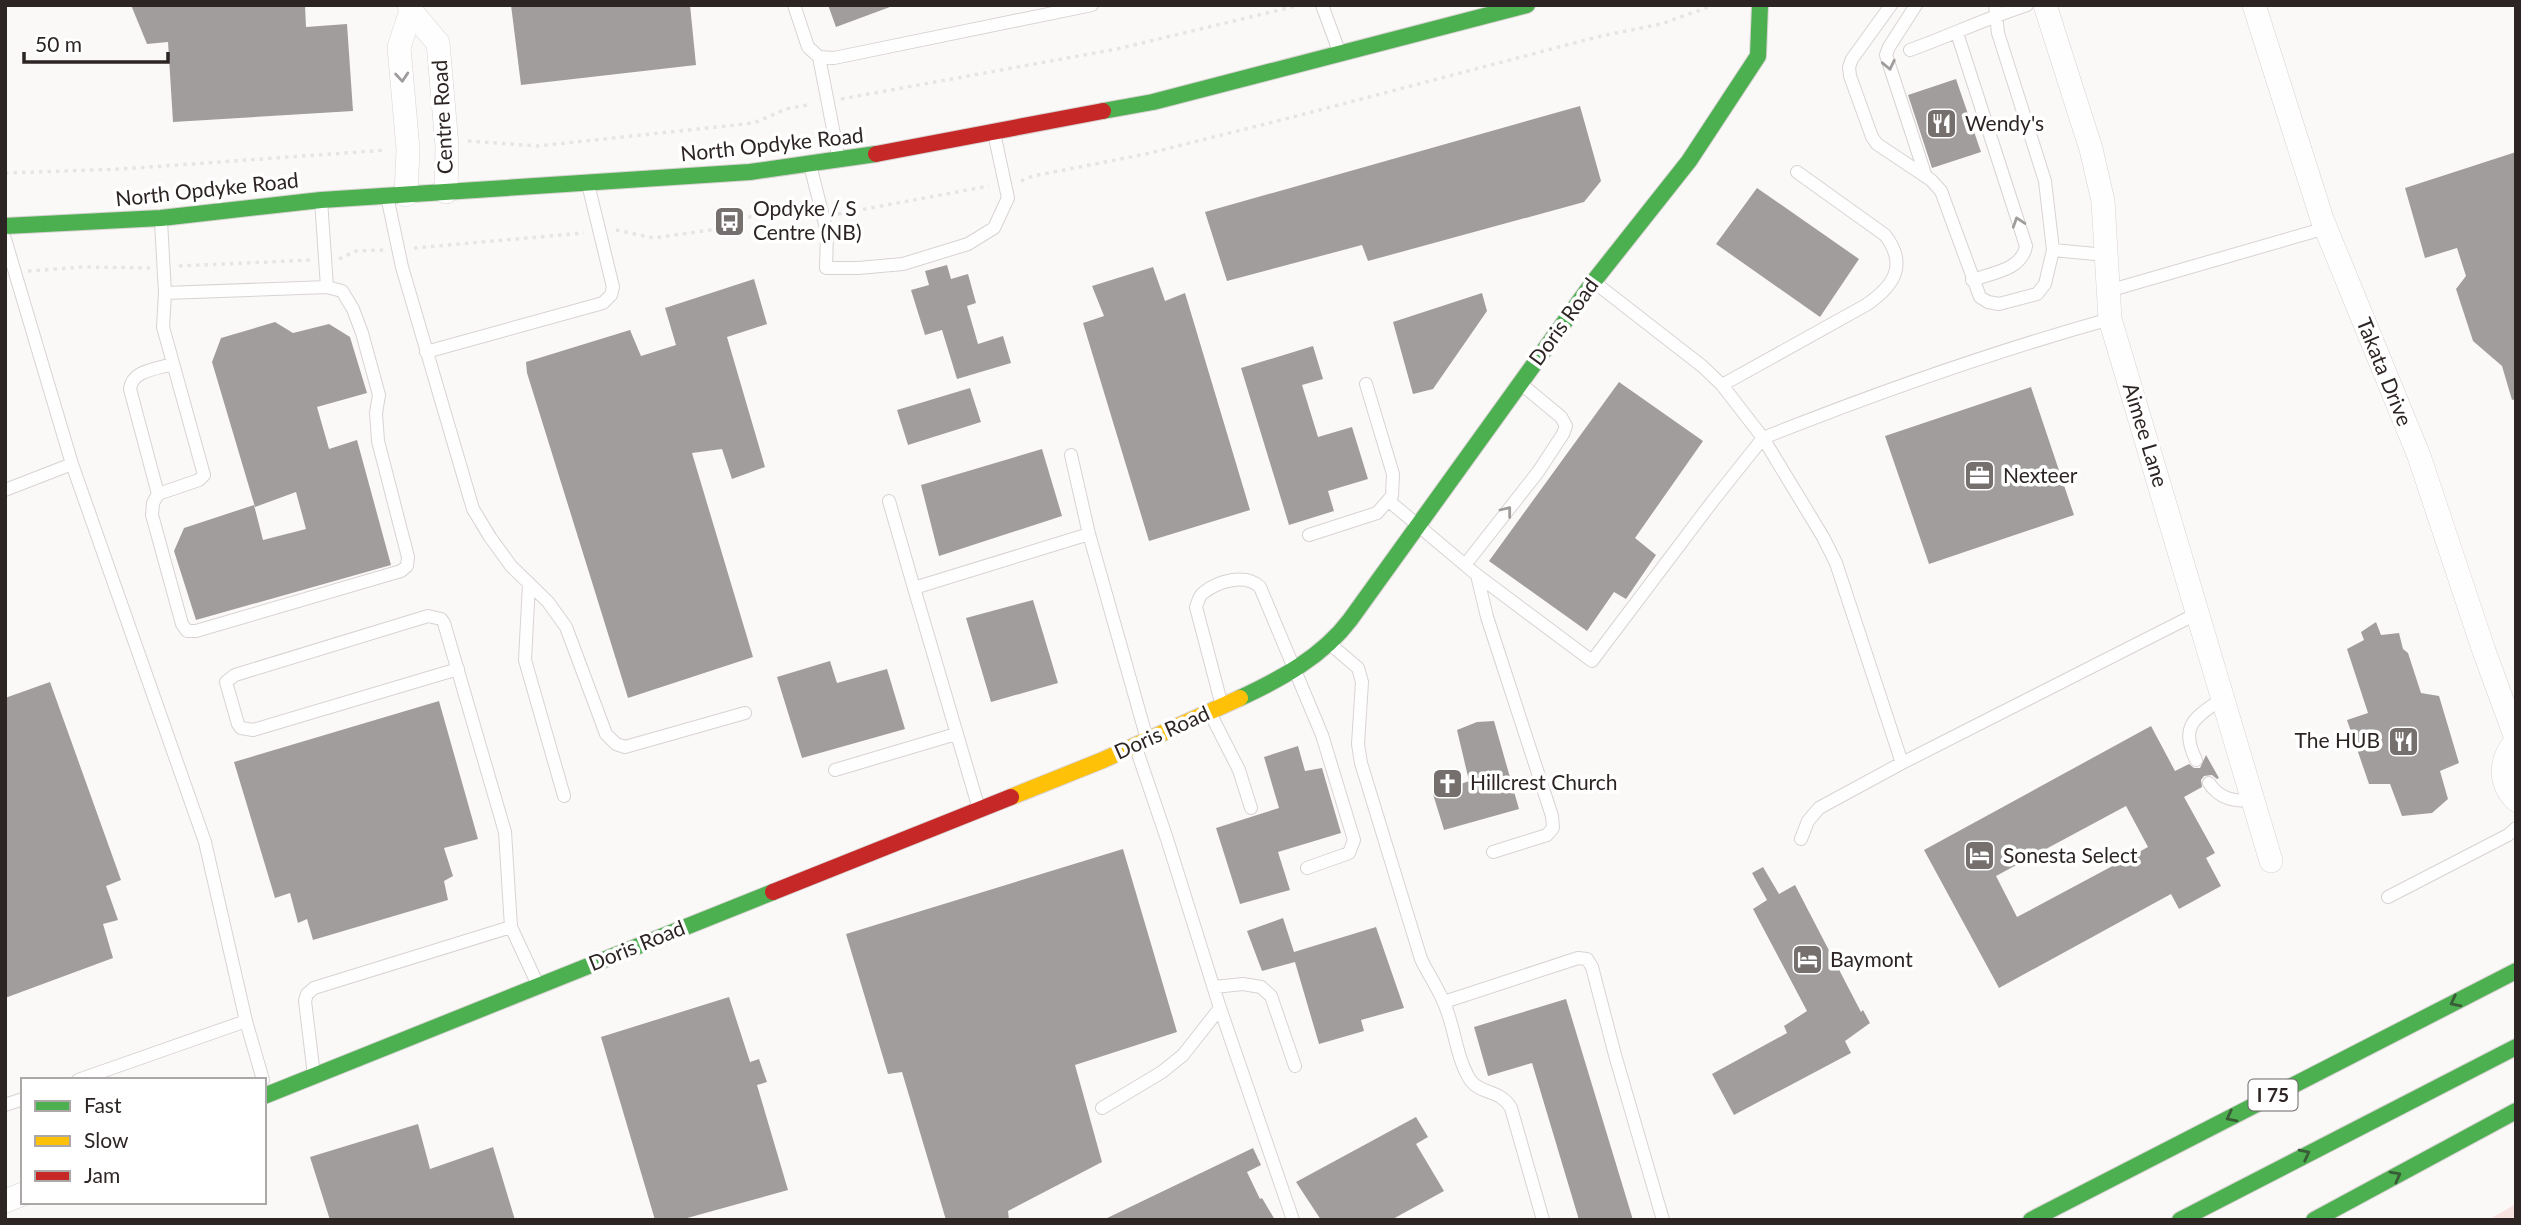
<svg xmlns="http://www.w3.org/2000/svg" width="2521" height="1225" font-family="Lato,sans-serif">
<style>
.green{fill:#f8e3e0}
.building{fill:#a29d9d;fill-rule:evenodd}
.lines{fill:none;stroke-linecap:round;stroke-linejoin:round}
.lane-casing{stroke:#d8d3d2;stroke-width:14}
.street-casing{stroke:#d8d3d2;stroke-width:24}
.fast-casing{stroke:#d8d3d2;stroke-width:18}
.slow-casing{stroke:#d8d3d2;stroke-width:18}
.jam-casing{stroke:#d8d3d2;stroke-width:18}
.path{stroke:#e6e5e5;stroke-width:3.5;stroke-dasharray:3.5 5;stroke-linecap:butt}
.lane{stroke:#fefefe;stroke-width:12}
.street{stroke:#fefefe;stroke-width:23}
.fast{stroke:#4caf50;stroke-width:16}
.slow{stroke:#ffc107;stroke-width:16}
.jam{stroke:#c62828;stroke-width:16}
.oneway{stroke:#a09c9c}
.oneway2{stroke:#395c36}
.labels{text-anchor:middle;stroke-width:7;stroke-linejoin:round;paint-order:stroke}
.shield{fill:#fff;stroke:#6c6666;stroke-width:2}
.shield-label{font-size:19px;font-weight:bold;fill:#2d2524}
.street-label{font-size:21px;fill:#2d2524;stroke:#fff}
.poi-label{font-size:21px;fill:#2d2524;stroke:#fff;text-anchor:start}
</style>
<rect width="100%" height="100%" fill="#fbf9f8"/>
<path class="green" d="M2516,1204V1220H2488Z"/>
<path class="building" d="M131,5H305L306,27L347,24L353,111L173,122L168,42L147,44Z
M511,5H690L696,65L521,85Z
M828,5H890V7L836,27Z
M1956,79L1981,152L1932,168L1908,95Z
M1580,106L1601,181L1584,202L1368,261L1362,245L1227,281L1205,212Z
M2516,152V399L2512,400L2502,366L2473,341L2456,289L2466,276L2457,248L2425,258L2405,188Z
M1757,188L1859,259L1820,317L1716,244Z
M947,265L951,279L968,274L976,303L967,306L978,344L1003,336L1011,363L957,379L942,330L925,335L911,290L929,285L925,271Z
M1153,267L1165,301L1185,293L1250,510L1149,541L1083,323L1104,316L1092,286Z
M754,279L767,324L727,337L765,467L732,479L722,449L692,453L753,657L628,698L527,373L526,362L630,330L641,356L676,345L665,308Z
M1482,293L1487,311L1433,389L1413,394L1393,322Z
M275,322L293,333L329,324L350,337L367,393L317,407L329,449L357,440L391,565L196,620L174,551L184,528L254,505L263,540L306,529L296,492L255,507L212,362L221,338Z
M1313,346L1323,379L1302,385L1318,437L1352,427L1368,479L1328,491L1334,511L1289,525L1241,368Z
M1619,382L1703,441L1635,538L1656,555L1626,599L1614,592L1587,631L1489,561Z
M2031,387L2074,515L1929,564L1885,436Z
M970,388L981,422L908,445L897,410Z
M1042,449L1062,516L939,556L921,485Z
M1033,600L1058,683L991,702L966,618Z
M2376,622L2381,635L2399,633L2403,649L2408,653L2421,693L2439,696L2459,763L2440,771L2448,799L2432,813L2402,816L2390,784H2369L2347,720L2368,713L2347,649L2364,640L2361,632Z
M830,661L837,683L887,669L905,729L802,758L777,677Z
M50,682L121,880L106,886L118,920L103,924L113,958L5,998V698Z
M439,701L478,839L444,848L453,876L444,881L448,900L313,940L307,919L298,923L290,893L275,898L234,762Z
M1494,721L1519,809L1444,830L1433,794L1469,781L1457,730L1477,722Z
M2151,726L2175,771L2189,764L2194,768H2200L2206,755L2219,778L2217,779L2212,775L2204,776L2201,780L2202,787L2184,797L2215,853L2206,858L2221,886L2179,909L2171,894L1999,988L1924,850ZM2126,806L2148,847L2017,917L1996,876Z
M1298,746L1305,771L1322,768L1341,833L1278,852L1290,890L1240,904L1216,828L1279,808L1264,757Z
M1123,849L1177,1032L1075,1065L1102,1162L1008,1211L1009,1220H946L902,1072L888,1074L846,934Z
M1763,867L1779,894L1795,885L1861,1012L1863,1010L1870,1023L1845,1041L1851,1053L1734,1115L1712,1074L1787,1033L1784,1026L1807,1011L1753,909L1767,900L1752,873Z
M1283,918L1294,952L1376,927L1404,1008L1361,1020L1364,1031L1319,1044L1295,962L1262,971L1247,931Z
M729,997L750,1062L759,1059L767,1082L757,1085L788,1190L680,1220H655L601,1037Z
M1566,999L1633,1220H1579L1532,1063L1488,1076L1474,1027Z
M1416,1117L1428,1137L1416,1144L1444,1191L1391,1220H1321L1296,1182Z
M418,1124L430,1169L493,1147L515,1220H330L310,1157Z
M1253,1148L1261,1165L1247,1172L1260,1199L1262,1198L1275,1220H1103Z"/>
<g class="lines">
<defs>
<path id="lane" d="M794,5L808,47L819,57L834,58L1092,5
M1322,5L1340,54
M1891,5L1852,59L1849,67L1850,76L1872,137L1877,144L1931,180L1941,191L1980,297L1988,302L1999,304L2037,294L2045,284L2053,250L2045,181L1998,33L1995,5
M1916,5L1889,47L1886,55L1926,177
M1957,33L2026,246C2022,270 1992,273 1972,280
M1910,50C1949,36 1987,18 2027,5
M819,57L839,160
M810,165L827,232L826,268H858L903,264L968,244L994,228L1008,198L994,133
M387,196L402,267L473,509L490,537L511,566L548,602L566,627L606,734L616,744L625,747L745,713
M161,221L165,293L163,327L204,475L199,480L158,494L153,503L152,515L182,624L187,631H196L401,571L407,566L408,557L378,441L376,413L379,395L362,333L353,309L342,291L327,287L321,200
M5,239L72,464L205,842L246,1021L263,1080
M2053,250L2106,255
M1594,282L1702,366L1722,385L1763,438C1876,393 1992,352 2110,319
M2108,291L2326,228
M165,293L327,287
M426,352L603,303L611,295L613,287L588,184
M1722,385L1866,305C1894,286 1908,265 1885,235L1797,172
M1071,455L1089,534
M5,490L72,464
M158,494L130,389C132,370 157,369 173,364
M889,501L914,588
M1389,501L1477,575L1592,661L1712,502L1763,438L1823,537L1836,563L1902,763
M1309,535L1377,513L1392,496L1393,474L1366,384
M1465,565L1538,472L1563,434L1566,426L1561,417L1521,384
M1477,575L1487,617L1552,816L1553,828L1547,835L1493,852
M529,583L525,660L564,796
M1330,644L1358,668L1362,682L1358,744L1361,763L1421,959C1428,974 1438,988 1444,1003C1455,1027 1456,1059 1471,1081C1482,1095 1500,1089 1511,1108L1543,1220
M458,669L253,730L241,728L238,724L226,682L235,675L428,616L441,619L444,623L505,832L511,927L538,985
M1222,706L1196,607C1198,602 1199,596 1203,593C1218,581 1245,573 1260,587L1322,735L1354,840L1349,853L1307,868
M1210,713L1239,770L1251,808
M1135,745L1167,839L1220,1008L1293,1220
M2196,760C2179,725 2195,718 2223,698
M835,770L956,734
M2209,783C2220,800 2235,801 2253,801
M979,809L914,588L1089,534L1147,739
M1801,839L1808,821L1819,808L1902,763L2198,613
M2388,897L2508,835L2516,828
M1214,987L1243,984L1261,987L1271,996L1295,1066
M1444,1002L1578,958L1587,959L1592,967L1615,1055L1663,1220
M314,1075L305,1001L307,994L314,988L511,927
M78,1080L246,1021
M5,1105L23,1099
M1102,1108L1162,1072L1183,1055L1220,1008"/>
<path id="street" d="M409,5L411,11L438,43L447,146L446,192
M2045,5L2091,149L2103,201L2110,319L2271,861
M2254,5L2322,219L2419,456L2484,651L2516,738
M406,195L408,149L399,47L411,11
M2516,741C2500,759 2498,782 2516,800
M5,1201L23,1194"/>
<path id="fast" d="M1103,111L1153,102L1527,5
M5,226L161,218L321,200L750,172L876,154
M1240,698C1281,679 1323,656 1350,620L1594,281L1689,161L1758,56L1760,5
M264,1096L773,892
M2031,1220L2516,971
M2180,1220L2516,1047
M2314,1220L2516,1111"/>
<path id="slow" d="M1011,797L1103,760L1240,698"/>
<path id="jam" d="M876,154L1103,111
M773,892L1011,797"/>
</defs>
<use href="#lane" class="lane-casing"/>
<use href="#street" class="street-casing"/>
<use href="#fast" class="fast-casing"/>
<use href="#slow" class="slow-casing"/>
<use href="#jam" class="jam-casing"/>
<path class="path" d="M841,99L1117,49L1300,5
M468,141L538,146L754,123L786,109L812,104
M5,173L122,169L387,150
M1021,181L1033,176L1146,154L1289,118L1601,36L1661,24L1714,5
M838,214L989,186
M616,230L654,238L724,228L743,218L778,212L790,216L806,215
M414,248L584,233
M339,259L356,251L385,250
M179,266L311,260
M28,271L83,267L150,268"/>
<use href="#lane" class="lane"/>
<use href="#street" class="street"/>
<use href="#fast" class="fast"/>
<use href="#slow" class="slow"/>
<use href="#jam" class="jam"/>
</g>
<defs><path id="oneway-chevron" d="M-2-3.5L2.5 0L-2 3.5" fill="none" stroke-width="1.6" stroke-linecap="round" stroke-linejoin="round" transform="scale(1.75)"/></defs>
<g class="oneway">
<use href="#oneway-chevron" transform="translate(1889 65) rotate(78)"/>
<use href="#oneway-chevron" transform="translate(402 77) rotate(85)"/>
<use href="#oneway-chevron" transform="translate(2018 222) rotate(-108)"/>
<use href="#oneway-chevron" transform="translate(1507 511) rotate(-52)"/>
</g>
<g class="oneway2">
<use href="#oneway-chevron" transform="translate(2455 1002) rotate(153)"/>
<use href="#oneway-chevron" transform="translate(2231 1117) rotate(153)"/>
<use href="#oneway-chevron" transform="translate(2305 1154) rotate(-27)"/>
<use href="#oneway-chevron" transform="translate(2396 1176) rotate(-28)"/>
</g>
<defs>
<symbol id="restaurant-square" viewBox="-11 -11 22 22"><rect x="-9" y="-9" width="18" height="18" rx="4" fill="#756f6e" stroke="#fff"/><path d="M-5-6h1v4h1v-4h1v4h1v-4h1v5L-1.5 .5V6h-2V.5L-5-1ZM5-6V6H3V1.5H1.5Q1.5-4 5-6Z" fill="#fff"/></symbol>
<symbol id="bus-square" viewBox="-11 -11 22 22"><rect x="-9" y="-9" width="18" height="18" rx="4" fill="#756f6e" stroke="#fff"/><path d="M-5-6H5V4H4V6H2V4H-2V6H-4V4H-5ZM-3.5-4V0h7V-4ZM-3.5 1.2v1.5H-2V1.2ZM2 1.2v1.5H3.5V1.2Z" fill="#fff"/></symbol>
<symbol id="office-square" viewBox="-11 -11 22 22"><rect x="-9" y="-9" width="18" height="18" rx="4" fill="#756f6e" stroke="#fff"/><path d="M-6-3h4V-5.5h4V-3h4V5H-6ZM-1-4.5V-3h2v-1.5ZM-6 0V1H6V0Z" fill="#fff"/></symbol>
<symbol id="church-square" viewBox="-11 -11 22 22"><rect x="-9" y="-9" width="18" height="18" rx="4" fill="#756f6e" stroke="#fff"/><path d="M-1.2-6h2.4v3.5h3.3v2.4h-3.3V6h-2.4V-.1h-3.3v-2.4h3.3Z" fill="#fff"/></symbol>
<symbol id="hotel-square" viewBox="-11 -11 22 22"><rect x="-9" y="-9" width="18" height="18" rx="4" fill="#756f6e" stroke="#fff"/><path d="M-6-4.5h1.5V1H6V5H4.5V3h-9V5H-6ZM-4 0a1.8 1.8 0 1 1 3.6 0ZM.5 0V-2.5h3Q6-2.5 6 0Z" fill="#fff"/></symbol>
</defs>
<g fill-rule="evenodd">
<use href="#restaurant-square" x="1924" y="106" width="35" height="35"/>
<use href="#bus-square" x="712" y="204" width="35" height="35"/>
<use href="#office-square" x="1962" y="458" width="35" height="35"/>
<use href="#restaurant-square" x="2386" y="724" width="35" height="35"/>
<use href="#church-square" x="1430" y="766" width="35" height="35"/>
<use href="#hotel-square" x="1962" y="838" width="35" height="35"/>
<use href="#hotel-square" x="1790" y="942" width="35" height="35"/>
</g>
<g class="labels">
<rect class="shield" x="2248.5" y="1079.5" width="49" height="31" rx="5"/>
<g class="shield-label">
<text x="2273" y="1102">I 75</text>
</g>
<g class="street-label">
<text transform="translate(443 117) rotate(-93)" y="7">Centre Road</text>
<text transform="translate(772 145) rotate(-6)" y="7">North Opdyke Road</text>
<text transform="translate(207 190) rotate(-6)" y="7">North Opdyke Road</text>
<text transform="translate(1564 322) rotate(-54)" y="7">Doris Road</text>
<text transform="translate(2384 372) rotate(68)" y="7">Takata Drive</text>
<text transform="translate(2145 435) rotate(73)" y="7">Aimee Lane</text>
<text transform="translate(1162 733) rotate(-24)" y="7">Doris Road</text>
<text transform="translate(637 946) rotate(-22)" y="7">Doris Road</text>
</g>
<g class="poi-label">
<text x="1965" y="131">Wendy's</text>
<text x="753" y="216">Opdyke / S<tspan x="753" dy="24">Centre (NB)</tspan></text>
<text x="2003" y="483">Nexteer</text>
<text x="2380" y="748" text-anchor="end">The HUB</text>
<text x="1470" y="790">Hillcrest Church</text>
<text x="2003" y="863">Sonesta Select</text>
<text x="1830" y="967">Baymont</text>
</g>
</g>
<rect width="2521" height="1225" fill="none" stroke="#2d2524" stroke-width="14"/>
<rect x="21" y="1078" width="245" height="126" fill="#ffffff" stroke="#aba8a7" stroke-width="2"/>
<rect x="35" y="1101" width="35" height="10" fill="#4caf50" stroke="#aba8a7" stroke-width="2"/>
<text x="84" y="1113" font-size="21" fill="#2d2524">Fast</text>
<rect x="35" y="1136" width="35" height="10" fill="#ffc107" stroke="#aba8a7" stroke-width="2"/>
<text x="84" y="1148" font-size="21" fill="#2d2524">Slow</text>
<rect x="35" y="1171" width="35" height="10" fill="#c62828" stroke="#aba8a7" stroke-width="2"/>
<text x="84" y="1183" font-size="21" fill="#2d2524">Jam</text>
<path d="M24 52v10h144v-10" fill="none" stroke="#2d2524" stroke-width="3.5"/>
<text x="35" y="52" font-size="21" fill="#2d2524" stroke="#ffffff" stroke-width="5" paint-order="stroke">50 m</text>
</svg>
